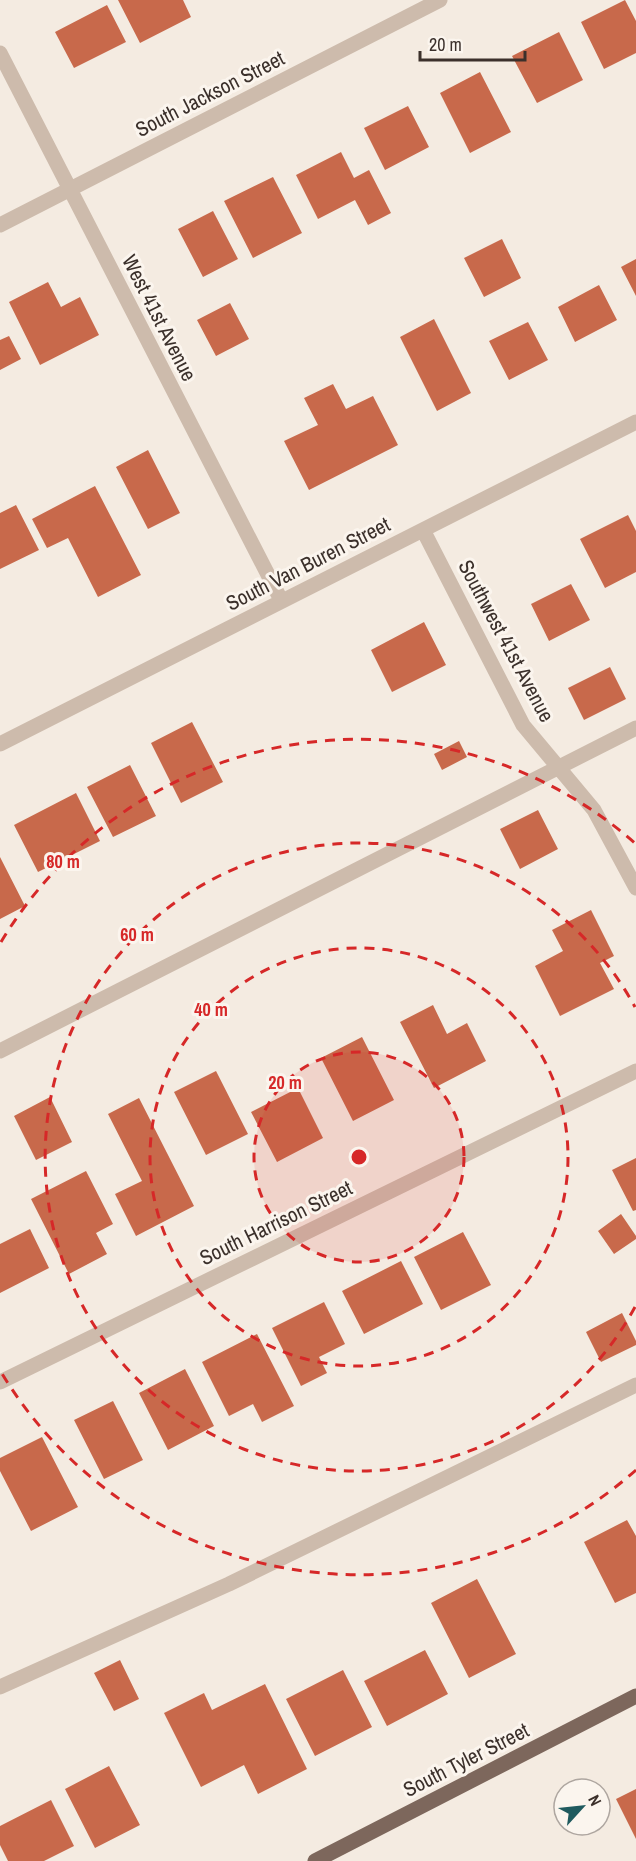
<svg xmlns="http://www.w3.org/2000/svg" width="636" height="1861" font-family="'Archivo Narrow',sans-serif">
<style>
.building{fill:#c8694b}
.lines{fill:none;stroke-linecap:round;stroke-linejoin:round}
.minor{stroke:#cdbbac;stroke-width:15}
.major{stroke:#7d675c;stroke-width:15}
.ring{fill:none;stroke:#d62828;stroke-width:3;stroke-dasharray:10 8}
.labels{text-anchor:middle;stroke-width:6;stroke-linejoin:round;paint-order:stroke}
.street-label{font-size:21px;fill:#3b302b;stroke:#fbf5ee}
.centre{fill:#d62828;stroke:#fbf5ee;stroke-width:3}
.ring-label{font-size:18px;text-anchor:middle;font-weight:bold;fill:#d62828;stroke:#fbf5ee;stroke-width:6;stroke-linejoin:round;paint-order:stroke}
</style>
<rect width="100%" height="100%" fill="#f4ebe1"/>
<path class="building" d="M118,0H183L191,17L140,43Z
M625,0L636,21V53L604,69L581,22Z
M107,5L126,42L74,68L55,32Z
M559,32L583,80L537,103L512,56Z
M480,72L511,132L470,153L440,93Z
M408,106L429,147L385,170L364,128Z
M341,152L354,178L369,170L391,213L368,225L355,200L318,219L296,175Z
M273,177L302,233L253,258L224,201Z
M213,211L238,259L203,277L178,229Z
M502,239L521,278L484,297L464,258Z
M636,259V296L621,267Z
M48,282L61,307L80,297L99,335L40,365L9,302Z
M599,285L617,320L575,342L558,307Z
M230,303L249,339L216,356L197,320Z
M434,319L471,393L437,411L400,337Z
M528,322L548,360L509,380L489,341Z
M9,336L21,359L0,370V340Z
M333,384L346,409L373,396L398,445L309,490L284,441L318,425L304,398Z
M148,450L180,513L148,529L116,467Z
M95,486L141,575L98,597L68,538L47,548L32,519Z
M16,505L39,550L0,569V513Z
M628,515L636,531V572L605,588L580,539Z
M571,584L590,620L549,641L531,604Z
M424,622L446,665L392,692L371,650Z
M610,667L626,699L584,720L568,688Z
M192,722L223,782L181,803L151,743Z
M459,741L467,757L442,770L434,754Z
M130,765L156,816L113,837L87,787Z
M76,793L100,841L38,872L14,825Z
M538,810L558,849L520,869L500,829Z
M0,857L25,906L0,919Z
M591,910L614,956L600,963L614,989L560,1016L535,966L563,951L552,930Z
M433,1005L447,1034L467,1023L486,1061L434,1088L400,1022Z
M362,1037L394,1100L353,1121L321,1058Z
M216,1071L248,1134L206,1155L174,1092Z
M298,1088L323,1138L277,1162L251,1112Z
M50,1097L72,1142L36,1160L14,1116Z
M139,1098L194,1206L136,1236L115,1194L142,1181L108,1114Z
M636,1158V1210L633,1211L612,1170Z
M86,1171L113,1224L96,1233L107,1254L69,1274L31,1199Z
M621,1214L636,1236V1239L614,1254L598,1231Z
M30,1229L49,1268L0,1293V1244Z
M463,1232L491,1285L441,1310L414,1257Z
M401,1261L423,1304L364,1334L342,1291Z
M324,1302L345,1344L319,1357L327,1373L301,1386L272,1328Z
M622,1313L636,1341V1345L601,1362L586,1332Z
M257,1334L294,1406L262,1422L253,1404L229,1416L202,1362Z
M185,1369L214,1426L168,1450L139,1393Z
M113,1401L143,1460L104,1479L74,1420Z
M42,1437L78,1507L31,1531L0,1471V1458Z
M627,1520L636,1536V1593L615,1603L584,1542Z
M477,1579L516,1654L469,1678L431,1603Z
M425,1650L448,1694L387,1726L364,1681Z
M120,1660L139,1699L114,1711L94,1673Z
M343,1670L372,1727L315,1756L286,1699Z
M265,1684L307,1769L258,1794L244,1765L201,1787L164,1713L204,1693L212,1710Z
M109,1766L140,1825L95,1848L65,1789Z
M636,1789V1839L616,1799Z
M51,1800L74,1846L44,1861H8L0,1845V1826Z"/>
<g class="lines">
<path class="minor" d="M0,53L281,600
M0,225L440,0
M423,530L523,725L594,810L636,888
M0,744L636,422
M0,1051L636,728
M0,1382L636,1071
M0,1687L229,1584L636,1385"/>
<path class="major" d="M315,1861L636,1696"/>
</g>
<circle cx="359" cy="1157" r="105" fill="#d62828" fill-opacity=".12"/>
<g class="ring">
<circle cx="359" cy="1157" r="105"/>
<circle cx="359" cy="1157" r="209"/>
<path d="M635 1307A314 314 0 1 1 635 1007"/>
<path d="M636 1470A418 418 0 0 1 1 1372M1 942A418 418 0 0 1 636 844"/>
</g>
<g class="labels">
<g class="street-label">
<text transform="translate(210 94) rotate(-27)" y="7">South Jackson Street</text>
<text transform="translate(159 318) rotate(63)" y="7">West 41st Avenue</text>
<text transform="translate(308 564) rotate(-27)" y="7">South Van Buren Street</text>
<text transform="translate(506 641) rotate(62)" y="7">Southwest 41st Avenue</text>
<text transform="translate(276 1223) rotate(-26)" y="7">South Harrison Street</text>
<text transform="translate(466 1760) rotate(-27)" y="7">South Tyler Street</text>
</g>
</g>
<circle cx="359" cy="1157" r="9" class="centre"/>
<g class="ring-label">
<text x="63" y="868">80 m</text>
<text x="137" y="941">60 m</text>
<text x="211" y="1016">40 m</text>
<text x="285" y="1089">20 m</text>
</g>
<g transform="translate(582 1807) rotate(63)"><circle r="28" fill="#fbf5ee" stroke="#aea6a0" stroke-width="1.5"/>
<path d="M0-4.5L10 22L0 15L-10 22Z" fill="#1f5a5e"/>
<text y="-9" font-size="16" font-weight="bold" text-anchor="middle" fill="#3b302b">N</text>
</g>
<path d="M420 51v9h105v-9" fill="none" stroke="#3b302b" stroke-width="3"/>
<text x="429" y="51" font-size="18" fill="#3b302b" stroke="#fbf5ee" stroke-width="4.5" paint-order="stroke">20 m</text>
</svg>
